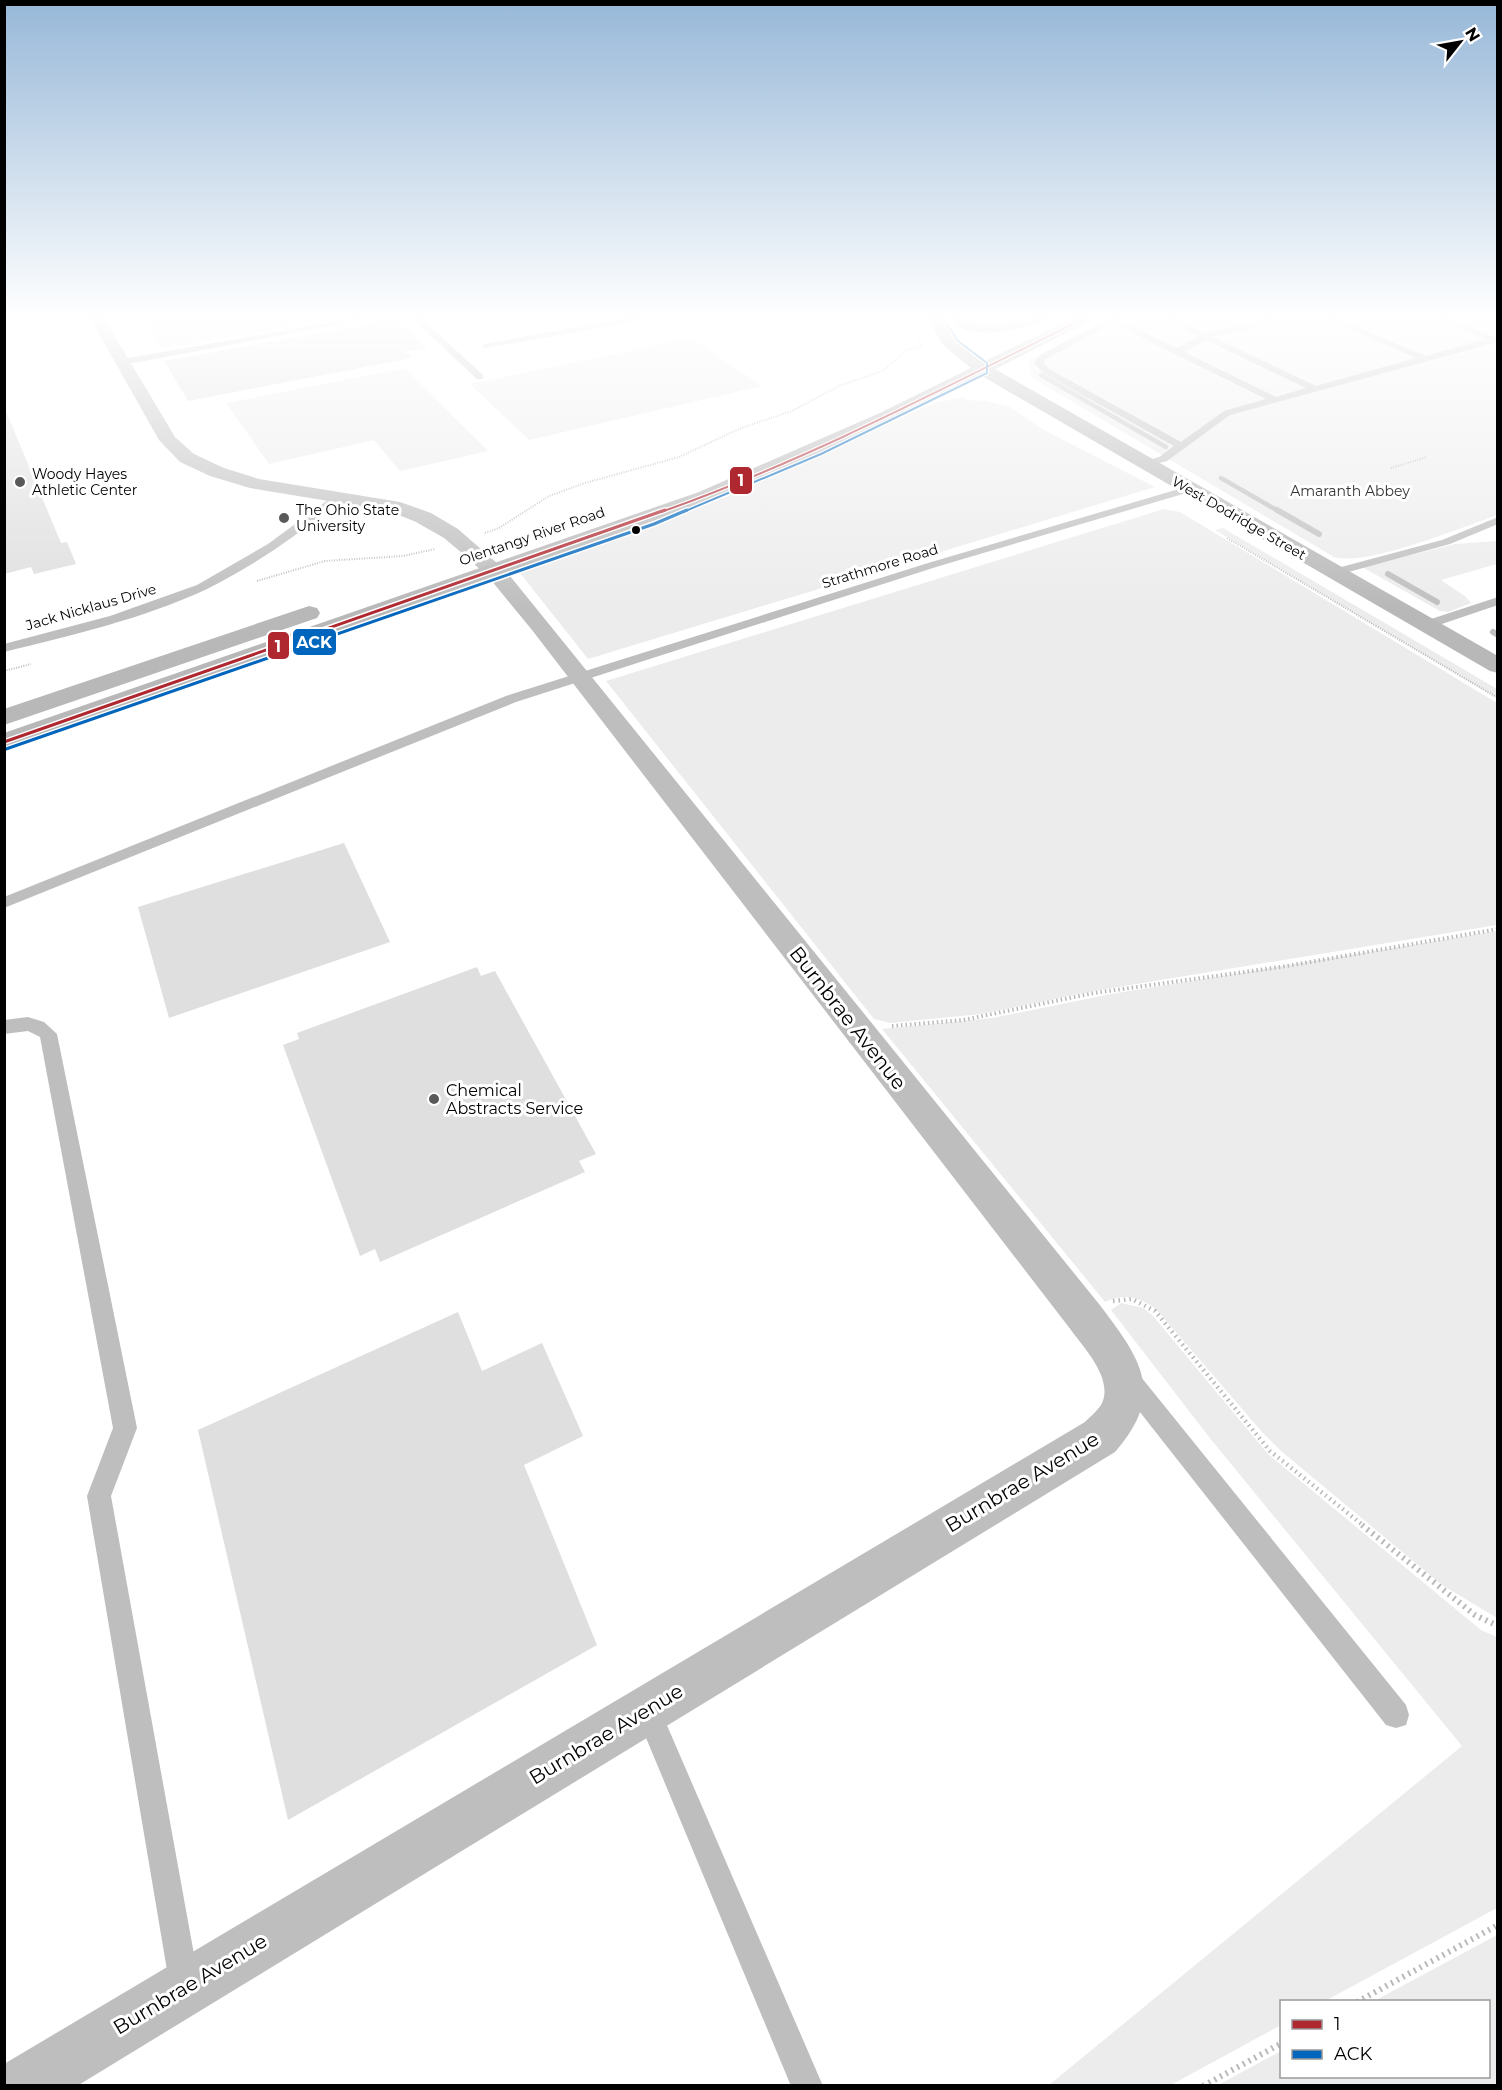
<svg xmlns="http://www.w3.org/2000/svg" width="1502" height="2090" font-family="Montserrat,sans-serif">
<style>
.green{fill:#ececec}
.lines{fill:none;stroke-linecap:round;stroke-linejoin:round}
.stream-far1{stroke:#bfbfbf;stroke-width:4.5}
.stream{stroke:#bfbfbf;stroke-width:6}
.building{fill:#dfdfdf}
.path-far3{stroke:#b9b9b9;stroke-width:2;stroke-dasharray:1 1.5;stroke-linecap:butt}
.path-far2{stroke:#b9b9b9;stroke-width:4;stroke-dasharray:1.5 3;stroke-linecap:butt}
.path-far1{stroke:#b9b9b9;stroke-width:4.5;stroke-dasharray:1.5 4;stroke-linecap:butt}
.path{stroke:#b9b9b9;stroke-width:6;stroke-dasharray:2 4.5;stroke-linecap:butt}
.service{fill:#bebebe;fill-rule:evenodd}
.minor{fill:#bebebe;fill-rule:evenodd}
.secondary{fill:#b8b8b8;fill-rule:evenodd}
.bus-1-far1-casing{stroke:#fff;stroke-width:4.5}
.bus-1-casing{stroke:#fff;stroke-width:6}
.bus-2-far1-casing{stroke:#fff;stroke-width:4.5}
.bus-2-casing{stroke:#fff;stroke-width:6}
.bus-1-far1{stroke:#af272f;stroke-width:2}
.bus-1{stroke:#af272f;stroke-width:3}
.bus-2-far1{stroke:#0065bd;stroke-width:2}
.bus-2{stroke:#0065bd;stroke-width:3}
.poi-dot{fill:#595959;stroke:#fff;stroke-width:2}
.bus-dot{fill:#000;stroke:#fff;stroke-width:2}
.labels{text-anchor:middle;stroke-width:6;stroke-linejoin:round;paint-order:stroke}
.far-poi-label{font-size:14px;fill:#000;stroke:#fff;text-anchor:start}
.far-park-label{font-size:14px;fill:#333;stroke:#fff}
.far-street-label{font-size:14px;fill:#000;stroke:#fff}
.poi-label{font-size:16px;fill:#000;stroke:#fff;text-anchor:start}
.near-street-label{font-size:20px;fill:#000;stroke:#fff}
.line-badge{stroke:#fff;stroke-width:2}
.badge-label{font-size:16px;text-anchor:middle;font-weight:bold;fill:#fff}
</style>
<rect width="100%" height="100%" fill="#fff"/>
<path class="green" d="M142,318H338L168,348L160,347Z
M1112,318H1497V515C1463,527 1366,567 1334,557L1032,378L1028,361Z
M691,338L762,386L529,440L470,384Z
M405,368L488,451L400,471L374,440L269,464L226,403Z
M964,397L966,400L984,401L1008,406L1044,430L1155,487L588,659L520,573L734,494L934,403Z
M1164,509L1180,512L1497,703V925L1094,991L981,1014L890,1023L874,1019L606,681Z
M1223,528L1497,689V698L1215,530Z
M1497,541V564L1441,580L1466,597L1471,603L1448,612L1440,611L1362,567L1455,544Z
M1497,931H1498L1497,1618L1442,1585L1281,1451L1262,1432L1156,1309C1139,1297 1125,1293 1105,1302L882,1029L992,1018L1111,994Z
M1121,1303L1143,1308L1153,1316L1268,1454L1481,1630L1497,1637V1908L1325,2001L1282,2002L1281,2025L1171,2085H1049L1462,1746L1209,1437L1111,1310Z
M1497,1935V2085H1218L1281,2051L1282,2076H1488V2002L1374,2001Z"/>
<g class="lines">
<path class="stream-far1" d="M485,346L640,318
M1041,375L1166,447
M1221,478L1280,512"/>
<path class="stream" d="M1277,510L1319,534
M1388,574L1437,602
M1493,632L1498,635"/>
</g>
<path class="building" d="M397,319L427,348L406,352L412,358L188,401L164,361Z
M5,409L61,543L67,542L76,564L34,574L31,567L4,574Z
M344,843L390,942L169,1018L138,907Z
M477,967L481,976L495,971L596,1154L579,1161L585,1172L380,1262L375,1249L360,1256L283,1045L299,1039L297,1033Z
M458,1312L482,1371L542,1343L583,1436L524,1465L597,1645L288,1820L198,1430Z"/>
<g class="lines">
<path class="path-far3" d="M1391,468L1427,457
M485,533L499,528L549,496L585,483L679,457L741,428L792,411L839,386L883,371L906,350L922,346L909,318
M1227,538L1498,698
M257,581L325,561L403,556L435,549
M4,671L31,664"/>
<path class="path-far2" d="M892,1026L963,1020L1094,993L1287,966L1498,929"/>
<path class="path-far1" d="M1113,1301L1132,1299L1155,1311L1270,1451L1364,1526"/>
<path class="path" d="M1362,1525L1475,1615L1498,1626
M1357,2002L1498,1925
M1203,2086L1282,2043"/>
<path class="service" d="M356,318H372L123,365L119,362L123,359Z
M412,318H421L483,375V379H477Z
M1110,318H1120L1119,320L1177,348L1199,336L1163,318H1173L1206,333L1266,320L1264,318H1274L1278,321L1277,323L1213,337L1316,386L1416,358L1325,318H1335L1426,356L1486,339L1433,318H1444L1498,338V342L1230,415L1167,461L1146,467L1141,464L1142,462L1159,457L1174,446L1043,373L1034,363L1040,355ZM1112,323L1266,399L1224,411L1181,442L1049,369L1043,363L1046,359ZM1206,340L1306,388L1276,397L1184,352Z
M1189,486L1194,489L1193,491L936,567L516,702L4,908V897L506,696L928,563Z
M336,494L340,495V499C299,535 255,565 207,589C143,619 72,635 4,652V644L110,616L197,585L268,544Z
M1498,517V524L1450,544L1334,576L1328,572L1330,570L1442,540Z
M1498,597V605L1430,628H1422L1420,625L1422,622Z
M28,1017L44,1022L57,1034L137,1428L111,1496L199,1982L195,1993L184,1997L173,1993L169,1982L87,1496L113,1428L40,1037L28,1031L4,1034V1020Z
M1129,1369L1137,1372L1406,1705L1409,1715L1406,1725L1396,1728L1386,1725L1121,1388L1118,1380L1121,1372Z
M647,1696L656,1700L823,2086H791L634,1709L638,1700Z"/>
<path class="minor" d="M90,318H104L175,437L194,454L224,468L259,479L400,502L431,513L458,529L506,571L1099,1304C1140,1358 1167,1393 1115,1452L77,2086H4V2064L1085,1422C1090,1417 1097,1411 1101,1405C1115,1380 1084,1348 1071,1330L532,630L491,580L468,558L444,538L416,522L389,511L250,488L210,476L180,462L159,440Z"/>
<path class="secondary" d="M928,318H942L953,337L983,362L1074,318H1092L1090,321L995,369L1498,656V673L1490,671L982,376L894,420L713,500L4,750V733L699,492L882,412L971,368L942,344Z
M947,318C963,317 974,323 989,323C1010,324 1029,317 1050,318L1047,321C1021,329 969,344 947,318Z
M309,606L317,608L320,613L317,618L4,725V709Z"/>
<defs>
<path id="bus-1-far1" d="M661,512C808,460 946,387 1085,318"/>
<path id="bus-1" d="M4,742L665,510"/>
<path id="bus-2-far1" d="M683,512L821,454L987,373V363L958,341L943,318"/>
<path id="bus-2" d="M6,749L654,524L687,510"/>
</defs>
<use href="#bus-1-far1" class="bus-1-far1-casing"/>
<use href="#bus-1" class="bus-1-casing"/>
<use href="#bus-2-far1" class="bus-2-far1-casing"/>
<use href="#bus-2" class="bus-2-casing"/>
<use href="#bus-1-far1" class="bus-1-far1"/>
<use href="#bus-1" class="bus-1"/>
<use href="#bus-2-far1" class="bus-2-far1"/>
<use href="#bus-2" class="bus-2"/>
</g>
<linearGradient id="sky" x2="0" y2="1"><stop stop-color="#97b8d8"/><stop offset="0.52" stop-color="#fff"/><stop offset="1" stop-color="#fff" stop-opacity="0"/></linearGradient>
<rect width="1502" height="610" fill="url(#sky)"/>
<g class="poi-dot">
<circle cx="20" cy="482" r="6"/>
<circle cx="284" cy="518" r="6"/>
<circle cx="434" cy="1099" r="6"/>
</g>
<circle class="bus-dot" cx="636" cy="530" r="5"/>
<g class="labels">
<g class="far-poi-label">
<text x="32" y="479">Woody Hayes<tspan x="32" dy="16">Athletic Center</tspan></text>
<text x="296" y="515">The Ohio State<tspan x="296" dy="16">University</tspan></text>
</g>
<g class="far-park-label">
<text x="1350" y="496">Amaranth Abbey</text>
</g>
<g class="far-street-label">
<text transform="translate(1239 518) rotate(30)" y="5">West Dodridge Street</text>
<text transform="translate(532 536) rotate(-19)" y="5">Olentangy River Road</text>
<text transform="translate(880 566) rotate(-17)" y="5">Strathmore Road</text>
<text transform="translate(91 607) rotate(-16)" y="5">Jack Nicklaus Drive</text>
</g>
<g class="poi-label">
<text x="446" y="1096">Chemical<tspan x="446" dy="18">Abstracts Service</tspan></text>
</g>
<g class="near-street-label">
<text transform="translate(848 1018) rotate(52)" y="7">Burnbrae Avenue</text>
<text transform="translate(1022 1482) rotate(-31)" y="7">Burnbrae Avenue</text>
<text transform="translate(606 1734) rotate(-31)" y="7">Burnbrae Avenue</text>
<text transform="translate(190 1984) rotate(-31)" y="7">Burnbrae Avenue</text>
</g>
</g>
<g class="line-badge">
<rect x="729" y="466" width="24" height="29" rx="6" fill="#af272f"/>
<rect x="292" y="628" width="45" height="28" rx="6" fill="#0065bd"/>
<rect x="267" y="631" width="23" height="29" rx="6" fill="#af272f"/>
</g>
<g class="badge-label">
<text x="741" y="486">1</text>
<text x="314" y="648">ACK</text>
<text x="278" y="652">1</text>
</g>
<rect width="1502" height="2090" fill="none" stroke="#000000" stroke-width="12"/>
<rect x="1280" y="2000" width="210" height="78" fill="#ffffff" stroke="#999999" stroke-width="1.5"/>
<rect x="1292" y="2020" width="30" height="9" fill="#af272f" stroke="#999999" stroke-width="1.5"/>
<text x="1334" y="2030" font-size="18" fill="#000000">1</text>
<rect x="1292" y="2050" width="30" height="9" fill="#0065bd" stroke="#999999" stroke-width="1.5"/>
<text x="1334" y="2060" font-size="18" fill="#000000">ACK</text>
<g transform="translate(1460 42) rotate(59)" stroke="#ffffff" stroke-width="4.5" paint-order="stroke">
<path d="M0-4.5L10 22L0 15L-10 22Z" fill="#000000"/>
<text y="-9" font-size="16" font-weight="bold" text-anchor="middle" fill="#000000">N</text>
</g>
</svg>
